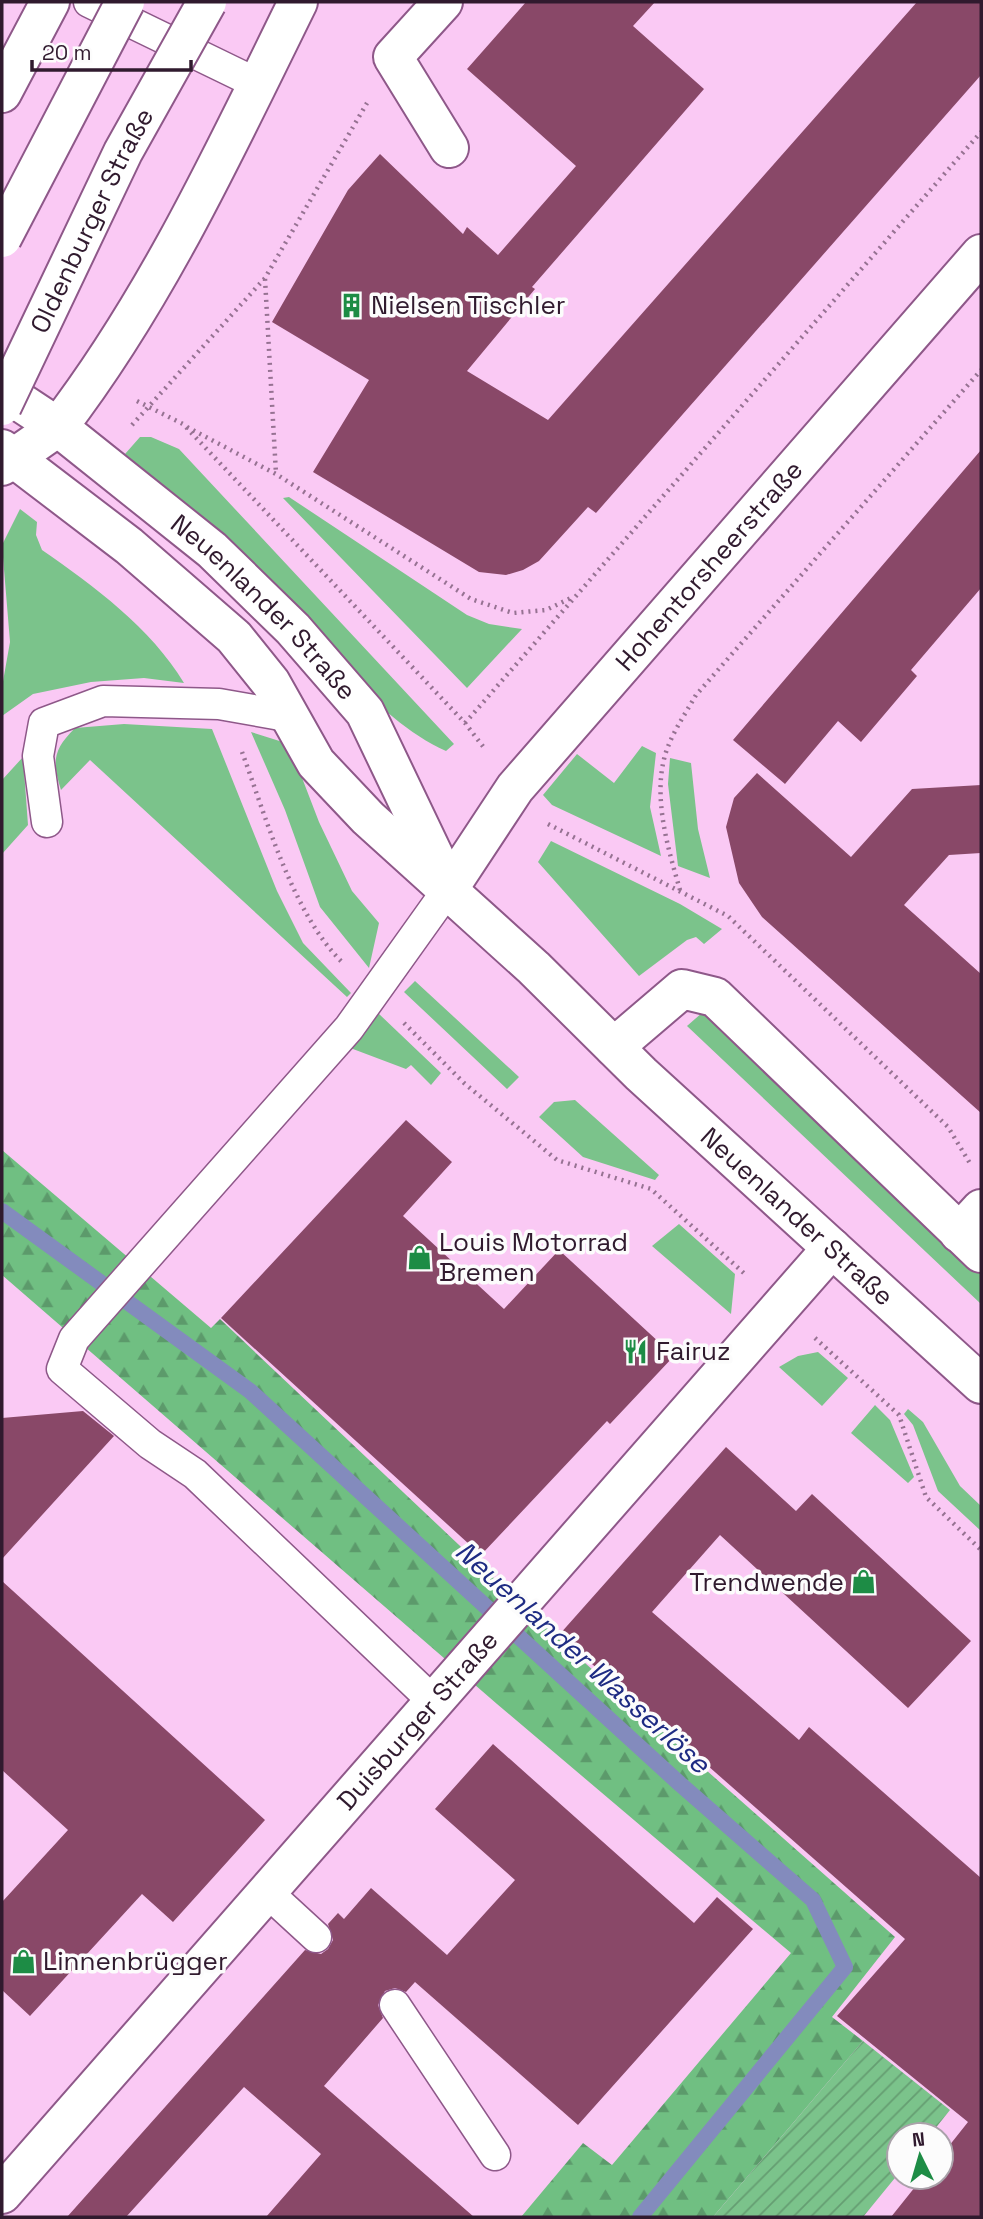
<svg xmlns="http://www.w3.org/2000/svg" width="983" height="2219" font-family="'Space Grotesk',sans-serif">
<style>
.grass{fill:#7bc38b}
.forest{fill:url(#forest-firs)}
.garden{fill:url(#garden-furrows)}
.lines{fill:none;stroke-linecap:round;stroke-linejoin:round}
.stream{stroke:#838bbd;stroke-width:16}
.building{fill:#894868}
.service-casing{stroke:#8e5889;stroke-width:33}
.minor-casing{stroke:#8e5889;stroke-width:42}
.tertiary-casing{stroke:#8e5889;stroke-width:42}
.trunk-casing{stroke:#8e5889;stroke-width:42}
.motorway-casing{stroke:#8e5889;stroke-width:42}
.path{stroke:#967292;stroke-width:4.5;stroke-dasharray:2 5;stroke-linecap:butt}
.service{stroke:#fff;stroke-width:30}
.minor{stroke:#fff;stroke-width:38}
.tertiary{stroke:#fff;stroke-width:38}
.trunk{stroke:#fff;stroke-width:38}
.motorway{stroke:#fff;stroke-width:38}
.trunk-bridge-casing{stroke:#8e5889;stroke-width:42;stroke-linecap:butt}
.trunk-bridge{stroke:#fff;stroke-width:38}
.labels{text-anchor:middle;stroke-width:7;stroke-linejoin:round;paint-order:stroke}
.street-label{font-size:26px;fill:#301a2e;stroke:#fcfcfc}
.poi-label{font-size:26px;fill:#301a2e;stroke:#fcfcfc;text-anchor:start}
.water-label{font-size:28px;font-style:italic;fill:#1e2b83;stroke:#fcfcfc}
</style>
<defs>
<pattern id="forest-firs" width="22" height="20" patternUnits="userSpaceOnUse" patternTransform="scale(1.75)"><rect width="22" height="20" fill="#70bf82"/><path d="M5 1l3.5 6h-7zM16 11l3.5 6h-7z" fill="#5c9a6b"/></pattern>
<pattern id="garden-furrows" width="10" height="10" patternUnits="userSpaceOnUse" patternTransform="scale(1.75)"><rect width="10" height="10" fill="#7bc38b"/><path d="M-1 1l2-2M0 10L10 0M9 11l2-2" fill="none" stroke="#659e72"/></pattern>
</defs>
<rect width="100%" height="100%" fill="#fac9f4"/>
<path class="grass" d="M140,437H151L179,449L454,744L446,751C369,717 303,616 243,556C206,520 164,488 125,454Z
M289,497L467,615L489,624L522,629L467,688L283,498Z
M20,509L37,522L36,535L42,550C94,586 151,628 184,683L144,678L91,682L33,694L2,716V687L10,642L2,545Z
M124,724L212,729L277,891L303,943L351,993L347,997L90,760L61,790C52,761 53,750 75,728Z
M251,732L289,744L319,822L352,891L379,923L369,968L320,907L285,810Z
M642,746L656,753L650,807L661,856L552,805L543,795L577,754L614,783Z
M23,757L28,825L2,854V780Z
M670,758L691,763L698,829L710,878L678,866L668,784Z
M551,841L680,904L722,929L704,944L696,937L687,940L639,976L538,862Z
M415,981L519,1077L507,1089L404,992Z
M703,1012L981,1271V1304L687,1026Z
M378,1013L441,1073L431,1085L411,1065L406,1069L345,1046Z
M575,1100L659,1175L655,1180L583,1157L539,1117L554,1102Z
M679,1224L735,1274L731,1314L652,1246Z
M818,1352L848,1378L822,1406L779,1367L798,1356Z
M875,1405L890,1420L914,1477L908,1483L851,1433Z
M908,1409L923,1422L960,1486L981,1506V1531L938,1491L913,1425L904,1414Z"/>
<path class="forest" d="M2,1150L211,1328L220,1319L568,1648L895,1937L832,2017L863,2041L713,2217H521L583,2143L612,2165L791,1953L497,1704L2,1275Z"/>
<path class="garden" d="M863,2041L950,2110L930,2135H899V2173L863,2217H713Z"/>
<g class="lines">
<path class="stream" d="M2,1211L250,1391L680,1784L813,1900L845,1967L640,2217"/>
</g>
<path class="building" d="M526,2H655L633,26L704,89L532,287L535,289L467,371L548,420L917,2H981V75L596,513L588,507L539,561L523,570L506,575L479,572L313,472L369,380L272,322L348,190L380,154L463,234L467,227L498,255L576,166L467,69Z
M981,450V588L911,670L917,676L861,742L838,721L785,784L733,740Z
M757,773L851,857L912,789L981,785V853L949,855L904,905L981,974V1113L762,917L739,883L726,827L734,798Z
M406,1120L452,1162L403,1216L504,1309L559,1250L674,1356L610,1424L607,1421L481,1555L221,1318Z
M83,1411L114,1436L2,1559V1418Z
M726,1447L796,1511L812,1494L971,1641L908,1708L720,1535L652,1612L799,1740L809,1727L981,1878V2217H891L923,2177H941V2156L968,2122L837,2016L905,1939L559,1635Z
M2,1581L265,1820L173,1922L142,1894L30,2016L2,1990V1902L68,1830L2,1770Z
M493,1744L694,1923L717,1897L753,1929L578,2125L415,1982L406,1992L395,1988L385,1991L378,2005L383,2018L324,2086L474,2217H266L321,2154L244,2087L126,2217H67L305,1950L321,1954L328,1949L333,1940L328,1924L338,1913L344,1919L371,1888L447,1955L515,1880L435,1809Z"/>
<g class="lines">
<defs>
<path id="service" d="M89,2L258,84
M47,822L38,756L44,723L103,701L219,704L292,717
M434,1702L195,1474L150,1444L62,1369L74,1339L349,1028L449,888
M267,1892L316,1937
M395,2005L495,2155"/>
<g id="minor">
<path d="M443,2L393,57L449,148"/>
<path id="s1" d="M449,888L515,788L981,254"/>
<path d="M614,1047L682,989L715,997L981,1253"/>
<path d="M959,1233L981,1209"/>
<path id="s2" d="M2,2194L832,1248"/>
</g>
<g id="tertiary">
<path id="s3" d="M2,390L58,427L212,550L293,629L365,712L442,873"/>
<path id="s4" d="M2,449L129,546L234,637L271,683L316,763L368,818L534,968L641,1074L981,1384"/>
</g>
<path id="trunk" d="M2,93L50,2
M58,427C157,298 226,148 298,2"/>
<path id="motorway" d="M2,466L58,427"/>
</defs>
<use href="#service" class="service-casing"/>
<use href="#minor" class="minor-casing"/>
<use href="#tertiary" class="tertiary-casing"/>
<use href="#trunk" class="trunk-casing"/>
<use href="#motorway" class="motorway-casing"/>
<path class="path" d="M265,279L276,474
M137,401L183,424L465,723L485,749
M132,425L265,278L367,103
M187,427L276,474L471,599L513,613L546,610L573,597
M465,723L981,132
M242,752C266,817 293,915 343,963
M548,824L728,916L948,1127L971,1165
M680,890C667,845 650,789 669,744C676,727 687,711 696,695L981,370
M404,1023L464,1083L557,1160L651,1189L746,1275
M815,1338L899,1415L926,1497L981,1550"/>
<use href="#service" class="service"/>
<use href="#minor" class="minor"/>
<use href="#tertiary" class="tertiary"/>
<use href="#trunk" class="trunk"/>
<use href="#motorway" class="motorway"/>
<defs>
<g id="trunk-bridge">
<path d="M2,238L125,2"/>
<path id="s5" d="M2,406L123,152L207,2"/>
</g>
</defs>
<use href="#trunk-bridge" class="trunk-bridge-casing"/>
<use href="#trunk-bridge" class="trunk-bridge"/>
</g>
<defs>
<symbol id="building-bare" viewBox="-9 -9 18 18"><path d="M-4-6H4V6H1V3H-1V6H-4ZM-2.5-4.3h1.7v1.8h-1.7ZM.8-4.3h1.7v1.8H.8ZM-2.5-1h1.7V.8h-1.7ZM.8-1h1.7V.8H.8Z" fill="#1d8c45" stroke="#fcfcfc" stroke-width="2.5" paint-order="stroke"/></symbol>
<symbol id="shop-bare" viewBox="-9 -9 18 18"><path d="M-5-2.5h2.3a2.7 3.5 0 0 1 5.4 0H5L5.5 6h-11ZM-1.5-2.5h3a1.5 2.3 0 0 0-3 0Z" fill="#1d8c45" stroke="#fcfcfc" stroke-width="2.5" paint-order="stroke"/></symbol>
<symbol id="restaurant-bare" viewBox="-9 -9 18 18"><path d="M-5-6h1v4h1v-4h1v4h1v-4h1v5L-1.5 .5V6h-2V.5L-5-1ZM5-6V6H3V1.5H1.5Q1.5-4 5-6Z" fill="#1d8c45" stroke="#fcfcfc" stroke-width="2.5" paint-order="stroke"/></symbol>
</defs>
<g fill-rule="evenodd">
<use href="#building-bare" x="334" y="288" width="35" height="35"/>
<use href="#shop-bare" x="402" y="1240" width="35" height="35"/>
<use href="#restaurant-bare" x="618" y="1334" width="35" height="35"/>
<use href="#shop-bare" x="846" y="1564" width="35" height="35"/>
<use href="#shop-bare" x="6" y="1944" width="35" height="35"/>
</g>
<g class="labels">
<g class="street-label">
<text dy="9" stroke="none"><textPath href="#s5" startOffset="206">Oldenburger Straße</textPath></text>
<text dy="9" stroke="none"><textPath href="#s1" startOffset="415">Hohentorsheerstraße</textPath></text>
<text dy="9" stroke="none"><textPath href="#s3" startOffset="341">Neuenlander Straße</textPath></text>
<text dy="9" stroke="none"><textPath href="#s4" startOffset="1111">Neuenlander Straße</textPath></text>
<text dy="9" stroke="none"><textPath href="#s2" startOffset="630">Duisburger Straße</textPath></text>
</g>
<g class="poi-label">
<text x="371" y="314">Nielsen Tischler</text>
<text x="439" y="1251">Louis Motorrad<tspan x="439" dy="30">Bremen</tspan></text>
<text x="656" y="1360">Fairuz</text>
<text x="844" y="1591" text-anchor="end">Trendwende</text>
<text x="43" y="1970">Linnenbrügger</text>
</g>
<g class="water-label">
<text transform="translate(583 1657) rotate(42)" y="10">Neuenlander Wasserlöse</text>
</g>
</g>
<rect width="983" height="2219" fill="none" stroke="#301a2e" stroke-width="7"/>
<g transform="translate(920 2156) rotate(355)"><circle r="33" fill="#fcfcfc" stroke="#aaa2aa" stroke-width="2"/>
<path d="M0-5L12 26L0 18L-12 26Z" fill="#1d8c45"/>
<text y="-10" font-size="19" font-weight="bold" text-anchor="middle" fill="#301a2e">N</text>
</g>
<path d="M32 60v10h159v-10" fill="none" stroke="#301a2e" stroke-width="3.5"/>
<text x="42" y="60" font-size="21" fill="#301a2e" stroke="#fcfcfc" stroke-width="5" paint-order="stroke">20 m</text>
</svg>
